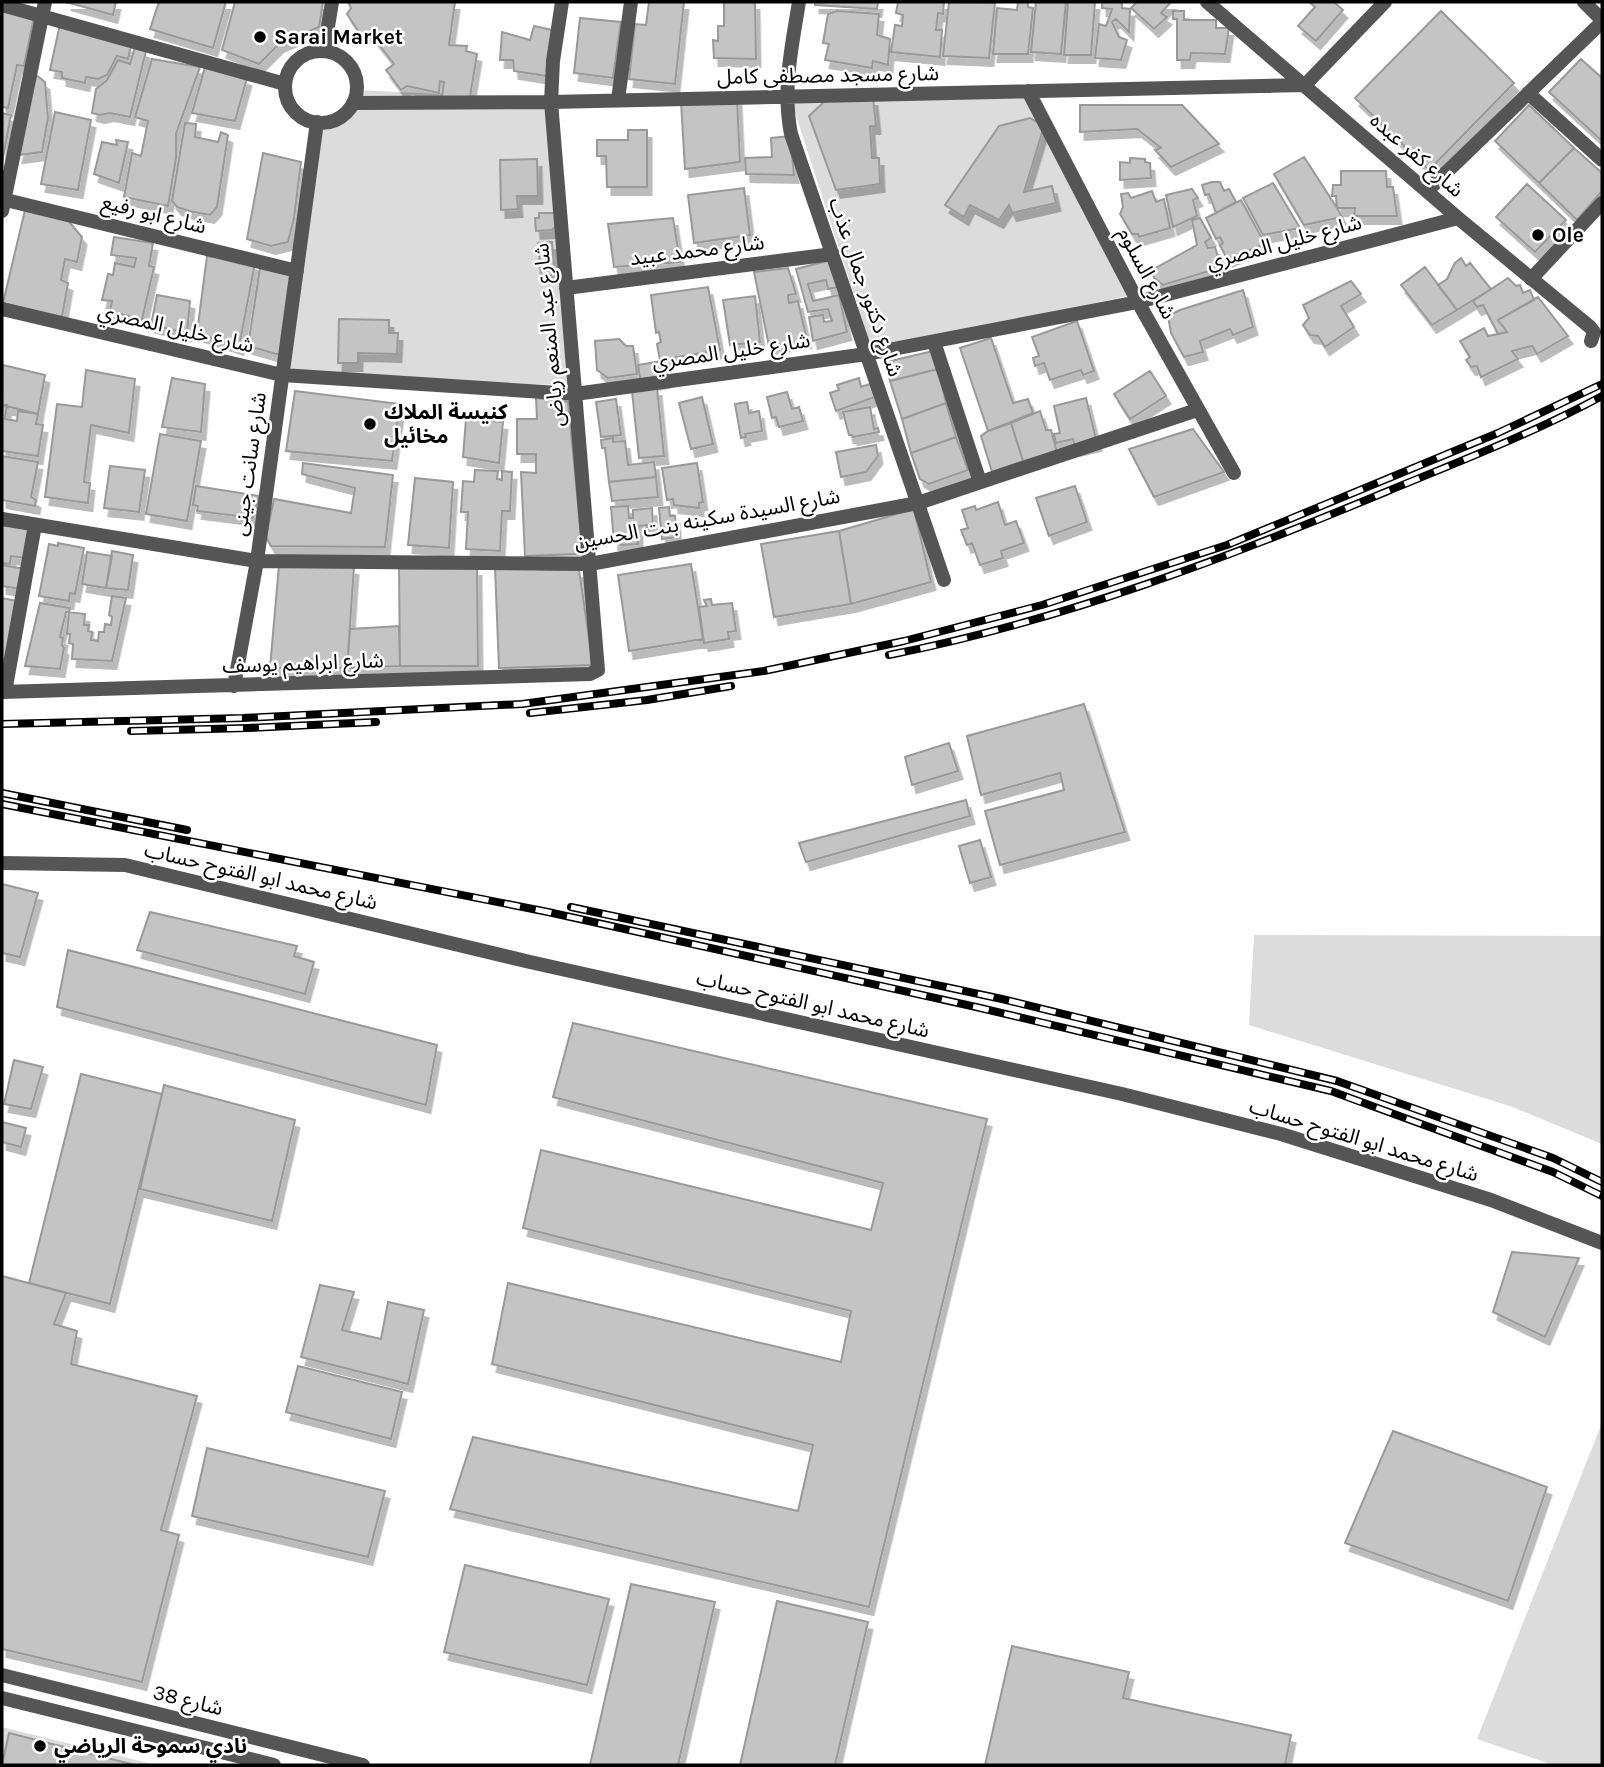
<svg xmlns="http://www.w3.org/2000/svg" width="1604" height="1767" font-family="Karla,'Noto Sans Arabic',sans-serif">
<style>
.green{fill:#dcdcdc}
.building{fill:#c4c4c4;stroke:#999;stroke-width:2;filter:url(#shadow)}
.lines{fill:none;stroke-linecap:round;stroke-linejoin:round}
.minor{stroke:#555;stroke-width:14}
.tertiary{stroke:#555;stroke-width:14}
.rail-casing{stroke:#000;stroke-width:8}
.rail{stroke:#fff;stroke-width:5;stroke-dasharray:16;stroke-linecap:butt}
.poi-dot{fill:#000;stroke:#fff;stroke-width:2.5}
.labels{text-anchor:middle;stroke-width:5;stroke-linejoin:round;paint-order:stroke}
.poi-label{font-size:21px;font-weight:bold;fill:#000;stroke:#fff;text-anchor:start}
.street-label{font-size:21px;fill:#000;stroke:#fff}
</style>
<defs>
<filter id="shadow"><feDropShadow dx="4.5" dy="8" stdDeviation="0" flood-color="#0004"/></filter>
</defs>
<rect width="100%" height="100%" fill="#fff"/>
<path class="green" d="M1036,89L1140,293L873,353L789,94Z
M356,90L553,99L574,389L558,385L282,375L321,123C340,119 352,109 356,90Z
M1254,935L1602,936V1144L1510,1106L1249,1025Z
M1602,1423V1765H1553L1477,1739Z
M2,1727L156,1765H2Z"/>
<path class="building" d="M66,2H116L113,15Z
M159,2H226L213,48L150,29Z
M235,2H323L319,27L279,44L259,64L222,50Z
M455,2L449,45L467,46L466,51L477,54L470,97H442L444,82L440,81L439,93L407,86L401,90L386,70L394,64L369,32L362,37L347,14L351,8L348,2Z
M649,2H684L675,84L629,79L635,24L646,25Z
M724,2H755L756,59L714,58L713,40L718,41V26H724Z
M815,2H878L877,9L815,5Z
M898,2H944L943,14L938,13L936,30H942L940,57L891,52L895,25L902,26L903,15L896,13Z
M949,2L995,3L989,58L943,56Z
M1018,2H1028V7L1033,8L1028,54H993L997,8L1017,10Z
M1036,2H1066L1061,54L1031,52Z
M1068,2H1095L1091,55H1064Z
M1102,2H1122V8L1130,9L1129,32L1116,19L1112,22L1119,37L1127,40L1121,60L1095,58L1099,24L1106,26L1112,9L1102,8Z
M1137,2H1171L1161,13L1167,17L1154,29L1131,8Z
M1309,2H1334L1343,10L1316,41L1298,26L1315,7Z
M2,11L34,17L24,66L17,65L8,108L2,107Z
M837,11L879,14L877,35L890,39L888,65L873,61L872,68L825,60L829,44L823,43L828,14Z
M1173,11H1184V20H1216V28H1229L1225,54L1191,53L1190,60H1177V19H1173Z
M1441,11L1514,83L1429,170L1355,98Z
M580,18L621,22L613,78L574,73Z
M60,24L131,46L128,59L117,56L107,75L98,79L86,77L85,83L62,78V72L50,70Z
M534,26L557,31L547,76L514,71L513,60H500L502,32L530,40Z
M135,47L146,51L130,117L110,113L100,115L92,113L96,89L107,80L118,60L130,64Z
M152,59L200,67L176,134V158L168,206L124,197L132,153L141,156L148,121L135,117Z
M1581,59L1602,78V141L1549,92Z
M205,67L247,78L235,121L192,113Z
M36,75L45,82L48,118L42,152L18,155Z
M737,98L740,162L685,169L681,102Z
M873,98L876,126H870L872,158H879L880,184L836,190L809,116L826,100Z
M1080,105H1182L1219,144L1171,167L1155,150L1161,148L1137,129L1080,132Z
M1529,105L1574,148L1539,183L1495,141Z
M55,112L91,120L78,190L41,184Z
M2,113L11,115L2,163Z
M1030,118L1044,126L1024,192L1052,186L1056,203L1012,213L1009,205L999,220L970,205L964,217L945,205L999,126Z
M185,123L196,124L195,137L218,142L221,132L228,135L217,207L210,215L189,211L177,207L172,201Z
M628,130H647V187H607L606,156H597V140H628Z
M790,136L794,175L746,174L745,158L772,157L771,138Z
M116,140L128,142L119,183L94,174L102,142L117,145Z
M1574,148L1602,173V191L1577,220L1539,183Z
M263,153L301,162L294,218L288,242L271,246L247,239Z
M1304,157L1337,208L1342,217L1304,225L1274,174Z
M1130,158L1145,159V162L1150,163L1151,178L1120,180V162L1130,163Z
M537,159L538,196H517L518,209L501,210L500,160Z
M1341,171H1386L1387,187H1393L1397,216H1354L1355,208H1337L1336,196H1332L1333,185H1341Z
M1212,182H1220L1224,191L1229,189L1236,202L1216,213L1209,194L1205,195L1202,185Z
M1273,183L1300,228L1263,235L1243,198Z
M1527,184L1566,220L1535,252L1496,217Z
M744,188L750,235L694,243L688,195Z
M1192,189L1198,198L1193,200L1197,216L1173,227L1166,195Z
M1152,191L1156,202L1164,199L1170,228L1139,237L1138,234H1132L1120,214L1123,207L1121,194L1128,193L1131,198Z
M1241,200L1265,244L1227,259L1220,245L1223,243L1220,237L1216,239L1206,218Z
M25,210L66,218L82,237L77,262L65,259L61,280L68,283L62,317L3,303Z
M539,213H557V225L552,230L536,231L535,218H539Z
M673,218L680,262L614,267L608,224Z
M1200,218L1211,238L1205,242L1208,248L1215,247L1218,257L1226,266L1163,285L1154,278L1152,270L1197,245L1192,220Z
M114,237L153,243L149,266L154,267L142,320L110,311L112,301L102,300L108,274L113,275L115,263L134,267L136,258L111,255Z
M552,242L555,275L541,276L538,243Z
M207,256L255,263L239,347L197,333Z
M1461,258L1466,266L1470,263L1491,289L1457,310L1438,285L1447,279L1455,263Z
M831,260L838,287L828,289L826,280L808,284L813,301L839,295L847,332L813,341L809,317L823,315L824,322L832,321L828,309L808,312L796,269Z
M1425,267L1457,310L1432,325L1401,285Z
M260,268L295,272L283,356L248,346Z
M788,268L796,294L788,295L789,303L798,301L807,340L769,346L754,272Z
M1508,278L1516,286L1520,285L1523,293L1530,290L1534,300L1498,320L1507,332L1498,334L1483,305L1477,307L1473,301Z
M1351,281L1361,294L1341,306L1354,327L1325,347L1318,336L1310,335L1303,325L1309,318L1303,305Z
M708,287L720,350L660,360L657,344L661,342L659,332L656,333L651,295Z
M1243,290L1253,327L1233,335L1230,329L1200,341L1203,352L1184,357L1171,333L1168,316L1180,310Z
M157,295L190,301L187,333L151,325Z
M755,296L760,342L730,345L723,300Z
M1538,297L1568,336L1537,354L1532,346L1512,351L1518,359L1481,377L1477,366L1471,367L1466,360L1470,357L1460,341L1484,328L1488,336L1507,332L1498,320Z
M339,319L389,320V333H398L397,354L358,353V363H338Z
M1077,321L1094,371L1083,375L1081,370L1050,380L1044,363L1035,366L1033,358L1039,356L1032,337Z
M991,338L1013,403L1028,399L1033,413L988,431L960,348Z
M619,339L626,346H633L637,374L608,378L597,370L595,341Z
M933,351L938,369L890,381L886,362Z
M662,361L665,380L641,384L638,365Z
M3,365L45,375L38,414L2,405Z
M938,369L946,403L902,419L890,381Z
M86,370L135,379L129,433L91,425L84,482L90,483L88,503L45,497L57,404L82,407Z
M1150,371L1166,396L1130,419L1114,394Z
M172,378L205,384L201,432L162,427Z
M859,378L861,387L870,384L875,397L836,411L830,393L839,390L837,385Z
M657,388L664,456L639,458L632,391Z
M295,391L400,404L392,461L286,451Z
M787,392L792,409L799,407L803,421L779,427L776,417L772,418L767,397Z
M702,397L713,444L691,449L679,403Z
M536,398L568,402L582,545L576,554L525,556L521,472L536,473V454H517V419H537Z
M1086,398L1097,443L1075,448L1073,439L1056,443L1054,434L1060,433L1054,406Z
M616,399L621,435L601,437L596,402Z
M747,402L749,413L759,411L762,431L745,434L746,437L741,438L735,404Z
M946,403L956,437L911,453L902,419Z
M2,405H7L5,419L17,421L18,411L38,414L36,424L43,425L38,456L2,451Z
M870,407L874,429L878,428L879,432L853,437L852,435H849L843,412Z
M1040,411L1046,430H1051L1057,452L1023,461L1011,423Z
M466,419L503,422L499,463L463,457Z
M1011,423L1023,461L992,472L981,436L988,431Z
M1193,429L1224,472L1154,497L1129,449Z
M160,434L201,441L187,521L146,514Z
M956,437L968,470L929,484L920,479L911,453Z
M613,438V442L625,441L628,465L654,462L656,477L609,482L605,448H602L601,440Z
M876,445L878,456L866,472L841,477L836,452Z
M2,456L38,462L31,497L36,500L35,506L2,500Z
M303,463L393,475L385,547L271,546L266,537L274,499L351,513L355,488L302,474Z
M697,463L703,502L699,503V508L674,505L673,499L667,500L662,468Z
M110,466L145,470L139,512L104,508Z
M475,470L498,471L497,479L502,480V471L512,472L510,511H502L500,551L466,549L468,512H461L463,481L474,482Z
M656,477L658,497L612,501L609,482Z
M415,478L453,482L449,548L408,545Z
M196,486L259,496L253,518L197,511L198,506L193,505Z
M1075,486L1087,522L1049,536L1036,498Z
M998,502L1005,525L1016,521L1024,543L1001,551L1003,558L980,565L972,543L967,545L961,530L968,528L962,510L975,506L976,510Z
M628,506L629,518H633V510L652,508L653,529L647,530V525L638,526V544L621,545L620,542H614L611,507Z
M669,507L670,516H675L677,537L662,539L659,508Z
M914,509L931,582L851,604L839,531Z
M2,523L31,527L26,558L11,556L10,564L2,563Z
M839,531L851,604L774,617L761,544Z
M58,543L84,548L75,594L70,593L69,601L39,596L49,544L58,546Z
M112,551L133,555L128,590L106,588Z
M87,552L112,556L106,588L82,584Z
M691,564L703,639L629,651L618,575Z
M2,565L25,569L21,589L2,586Z
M279,565L354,567L347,668H270Z
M477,568L478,666H400L399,569Z
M495,568L579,570L593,665L499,668Z
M112,596L126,598L112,661L72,659L73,644L69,643L70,634H67L69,612L85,614L84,625H89L88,631L92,632L91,640L98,641L99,632H104L105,624L111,625L112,617L109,615Z
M2,598L17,601L5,669H2Z
M711,599L712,605L732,603L736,631L728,632L729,639L704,643L699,607L707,606L704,600Z
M40,603L70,608L69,612H66L60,637L63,638L62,645L64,648L60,669L25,666Z
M399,626L400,666L347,668L350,629Z
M1084,704L1125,832L1000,865L985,811L1064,790L1060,773L981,795L967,736Z
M949,743L958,771L912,785L905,757Z
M966,800L970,816L806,862L799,843Z
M980,840L991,877L970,883L959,846Z
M2,884L38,893L20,957L2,953Z
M150,912L297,946L294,956L314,962L305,994L137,950Z
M68,950L437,1045L426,1105L57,1007Z
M573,1023L987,1119L869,1607L450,1509L473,1437L798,1511L813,1445L492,1364L508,1283L841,1362L851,1311L523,1228L541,1150L871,1230L883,1183L553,1097Z
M14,1060L43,1067L31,1109L4,1104Z
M81,1074L162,1094L110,1304L29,1283Z
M164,1085L295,1120L272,1221L140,1189Z
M2,1122L26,1128L21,1147L2,1142Z
M1512,1252L1579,1258L1545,1337L1493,1312Z
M2,1276L66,1293L54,1324L77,1331L71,1364L197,1396L161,1530L179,1535L142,1682L2,1649Z
M320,1285L354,1292L342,1330L381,1339L388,1302L424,1310L408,1384L301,1357Z
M298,1366L402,1392L391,1439L286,1412Z
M1393,1431L1547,1487L1508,1601L1345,1543Z
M207,1448L385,1491L368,1557L192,1516Z
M465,1565L609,1599L587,1685L444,1652Z
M631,1584L715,1602L678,1765H590Z
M777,1601L868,1622L835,1765H740Z
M1012,1646L1129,1672L1123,1698L1291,1735L1285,1765H985Z
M9,1733L135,1765H2Z"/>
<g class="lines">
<path class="minor" d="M799,2C792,46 782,89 791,134L944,580
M1207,2L1458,218L1590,327L1594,332L1591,341
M1584,2L1602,20
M2,5L285,84
M324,51L332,2
M285 87a36 36 0 1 1 72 0a36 36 0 1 1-72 0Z
M1305,85L1385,2
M1028,91L1138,302L1234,473
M1528,93L1602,160
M618,100L631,2
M353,103L551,102L1305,85
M1427,191L1602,22
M2,199L297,271
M2,211L45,2
M1531,279L1602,203
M566,288L833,254
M2,309L282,375L575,394L867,354L1138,302L1458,218
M934,342L980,482
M2,519L257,561L590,564L918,503L1197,410
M234,686L257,561L317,122
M2,692L590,674L598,670L551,102L553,61L562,2
M5,692L35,525"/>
<path class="tertiary" d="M2,863L125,865L530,962L1122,1094L1281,1134L1491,1200L1602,1243
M2,1675L363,1765
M2,1698L274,1765"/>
<defs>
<path id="rail" d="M889,655C1061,621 1227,558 1388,491C1460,461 1534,433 1602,396
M530,713L647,700L731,686
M2,724L243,718L522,704L764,671L904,641L1042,605L1227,545L1498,433L1602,384
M131,731L248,728L376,722
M2,793L187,830
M2,804L548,912L976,1007L1331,1091L1553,1172L1602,1196
M571,907L1002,999L1337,1081L1553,1158L1602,1182"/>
</defs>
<use href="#rail" class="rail-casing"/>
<use href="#rail" class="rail"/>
</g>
<g class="poi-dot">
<circle cx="260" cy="37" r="7"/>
<circle cx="1538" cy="235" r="7"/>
<circle cx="370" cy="424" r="7"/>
<circle cx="40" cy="1746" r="7"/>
</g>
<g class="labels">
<g class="poi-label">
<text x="274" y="44">Sarai Market</text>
<text x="1552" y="242">Ole</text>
<text x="384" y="419">كنيسة الملاك<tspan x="384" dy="24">مخائيل</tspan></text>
<text x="54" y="1753">نادي سموحة الرياضي</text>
</g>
<g class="street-label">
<text transform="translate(828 75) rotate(-1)" y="7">شارع مسجد مصطفى كامل</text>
<text transform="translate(1417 155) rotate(41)" y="7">شارع كفر عبده</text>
<text transform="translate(154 214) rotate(14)" y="7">شارع ابو رفيع</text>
<text transform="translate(1284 242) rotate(-15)" y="7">شارع خليل المصري</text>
<text transform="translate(697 250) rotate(-7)" y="7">شارع محمد عبيد</text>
<text transform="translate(1147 273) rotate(62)" y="7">شارع السلوم</text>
<text transform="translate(866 287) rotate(71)" y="7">شارع دكتور جمال عذب</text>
<text transform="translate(176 328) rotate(13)" y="7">شارع خليل المصري</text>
<text transform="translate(549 335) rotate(-95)" y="7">شارع عبد المنعم رياض</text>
<text transform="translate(731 351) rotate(-8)" y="7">شارع خليل المصري</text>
<text transform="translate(249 464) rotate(-82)" y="7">شارع سانت جينى</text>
<text transform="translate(707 519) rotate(-10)" y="7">شارع السيدة سكينه بنت الحسين</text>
<text transform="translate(303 663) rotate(-2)" y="7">شارع ابراهيم يوسف</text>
<text transform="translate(261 876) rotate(13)" y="7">شارع محمد ابو الفتوح حساب</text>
<text transform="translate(813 1004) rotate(13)" y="7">شارع محمد ابو الفتوح حساب</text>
<text transform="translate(1364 1140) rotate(17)" y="7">شارع محمد ابو الفتوح حساب</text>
<text transform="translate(188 1700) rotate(14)" y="7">شارع 38</text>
</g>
</g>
<rect width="1604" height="1767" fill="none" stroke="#000000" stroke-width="7"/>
</svg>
